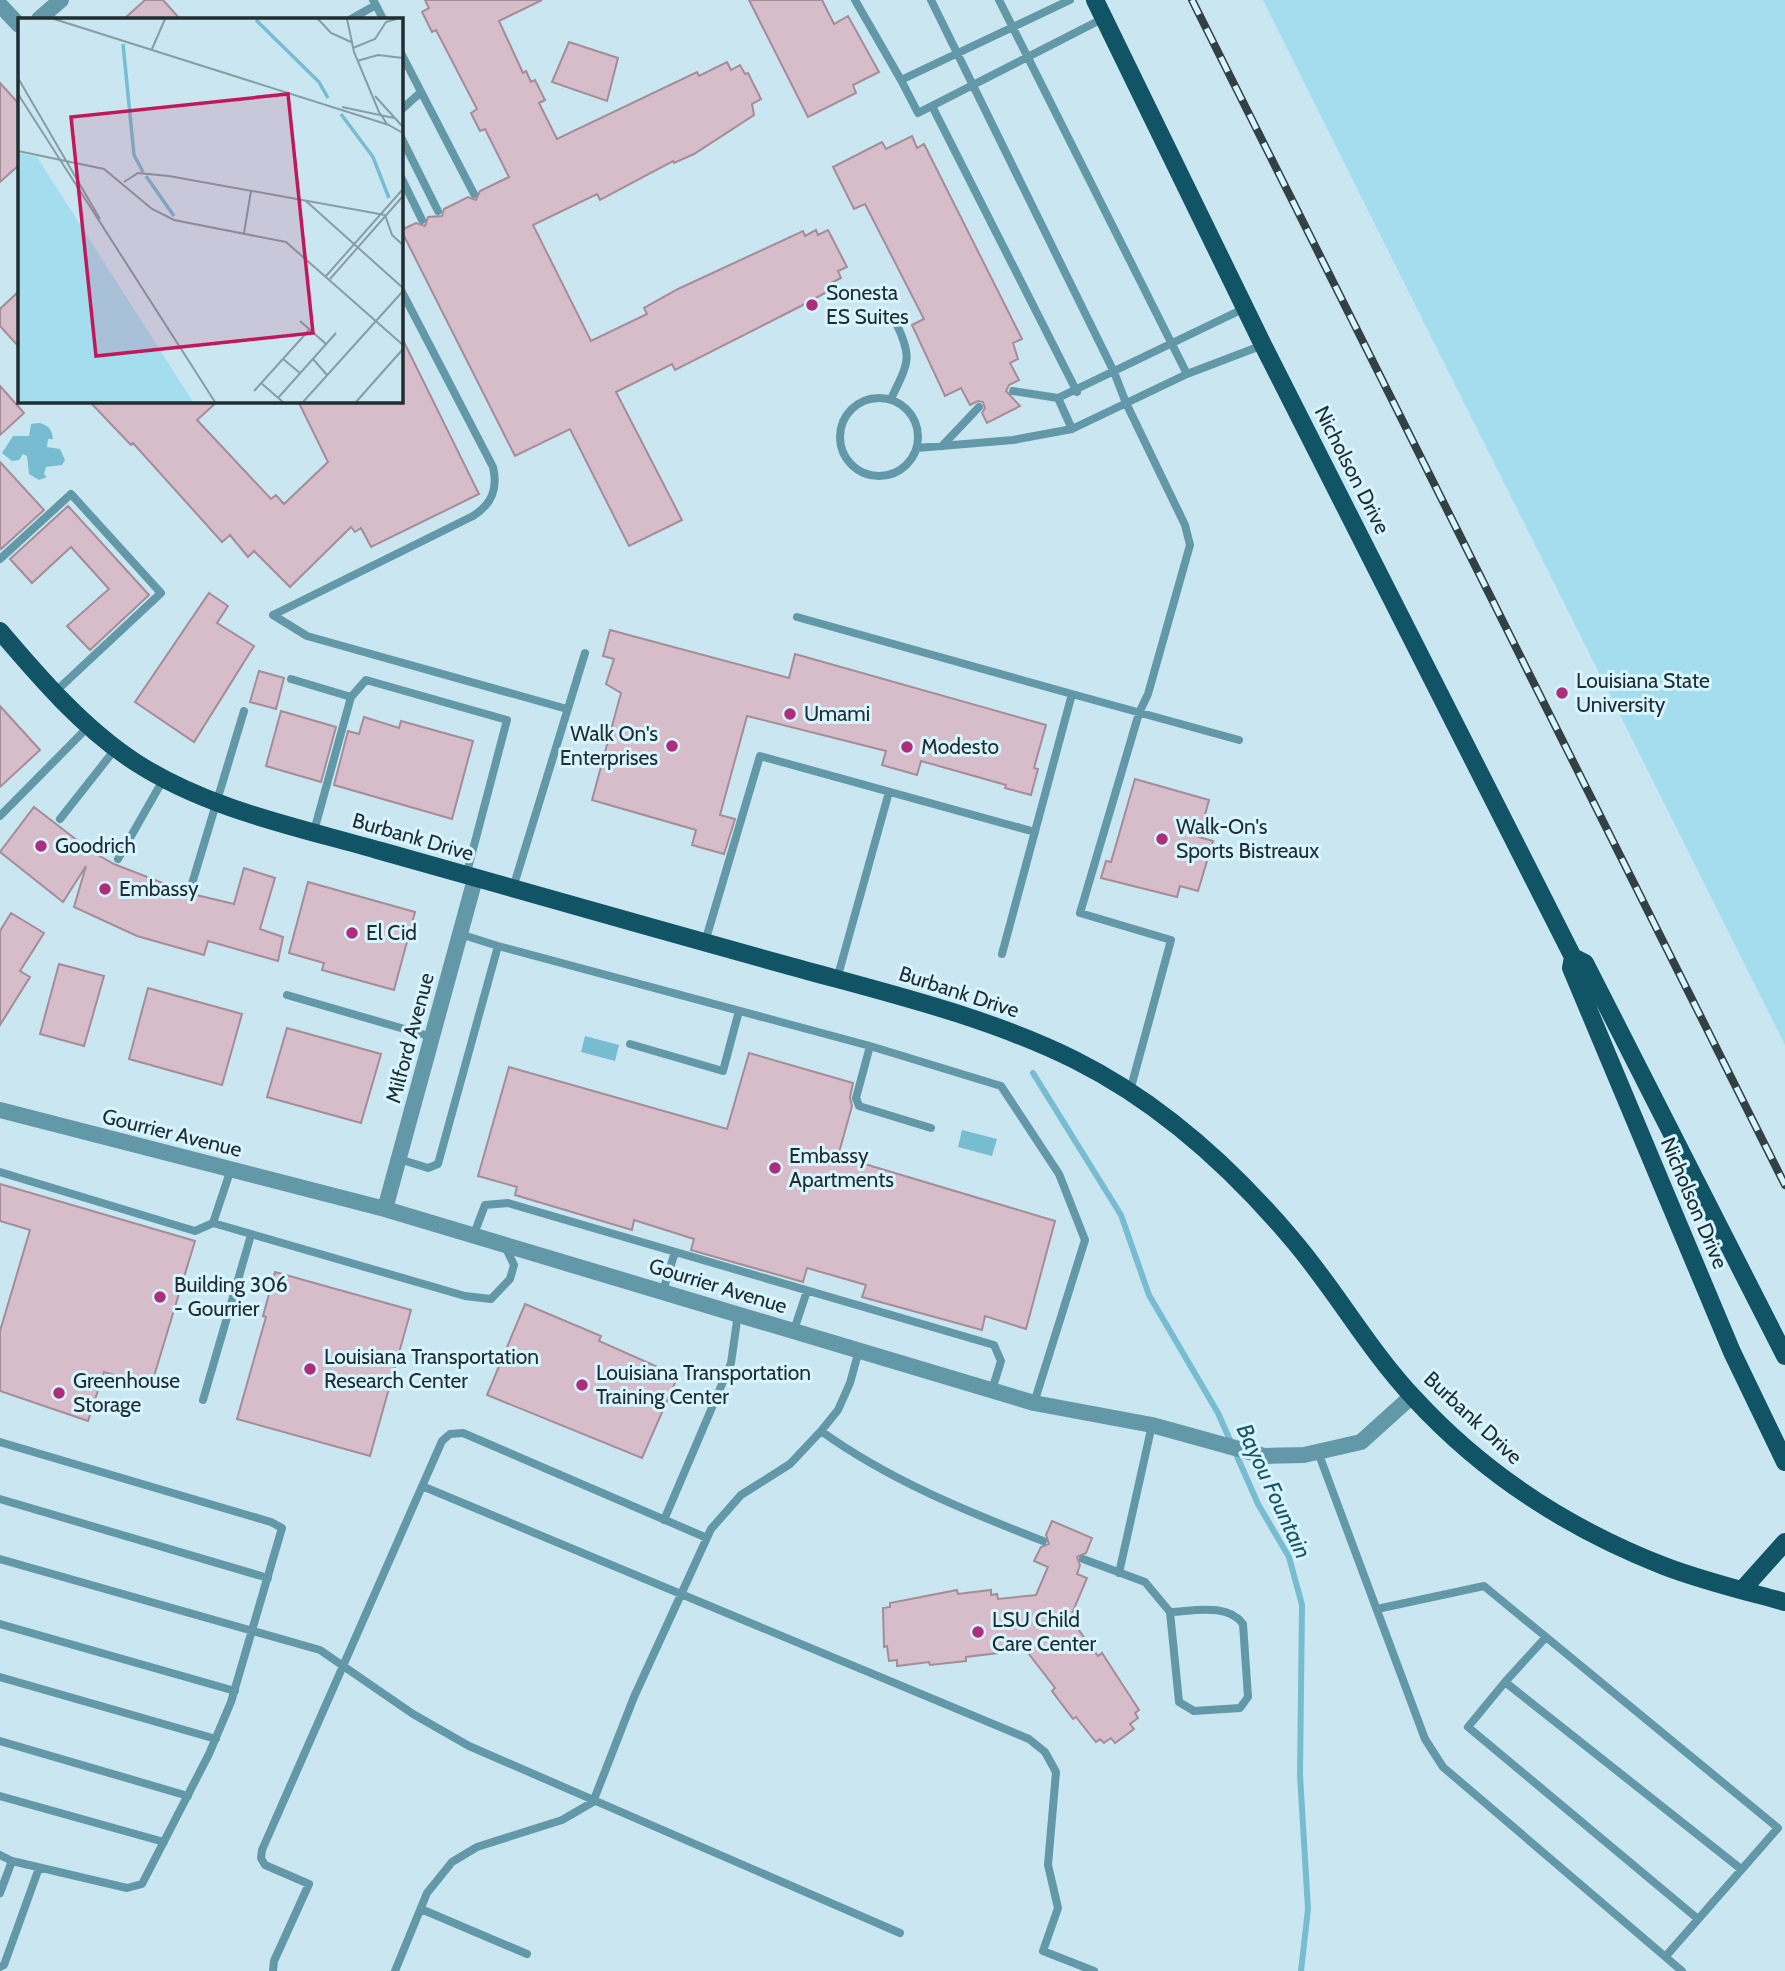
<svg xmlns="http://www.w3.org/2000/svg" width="1785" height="1971" font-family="Cabin,sans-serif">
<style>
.green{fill:#a4ddee}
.water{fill:#77bcd1}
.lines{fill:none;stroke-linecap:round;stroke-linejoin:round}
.stream{stroke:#77bcd1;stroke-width:6}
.building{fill:#d7bdca;stroke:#a48c98;stroke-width:2}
.service{stroke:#6398a8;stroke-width:8}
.minor{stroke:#6398a8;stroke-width:16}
.primary{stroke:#105465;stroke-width:18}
.rail-casing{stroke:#334044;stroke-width:8}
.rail{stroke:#d7f5fe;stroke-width:5;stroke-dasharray:16;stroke-linecap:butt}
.poi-dot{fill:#ad2e7d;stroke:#d7f5fe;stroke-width:2.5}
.labels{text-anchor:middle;stroke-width:6;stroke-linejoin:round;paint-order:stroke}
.poi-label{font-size:21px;fill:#222d31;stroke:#d7f5fe;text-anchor:start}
.street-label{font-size:21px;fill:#222d31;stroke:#d7f5fe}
.water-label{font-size:23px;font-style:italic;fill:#1b5564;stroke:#d7f5fe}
.inset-river{fill:none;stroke:#77bcd1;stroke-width:3.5}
.inset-road{fill:none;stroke:#879da4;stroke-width:2}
.view{fill:#c2185b;fill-opacity:0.15;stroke:#c2185b;stroke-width:3.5}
.inset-edge{fill:none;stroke:#222d31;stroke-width:3.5}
</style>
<rect width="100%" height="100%" fill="#cae7f1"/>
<path class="green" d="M1263,0H1785V1045Z"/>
<path class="water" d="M39,423C48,425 52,429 53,439H48L47,447L60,449L65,460L62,465L46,467L44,474L47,477L39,480L29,474L27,456L23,454L19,460L12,461L2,453L13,436H29L31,424Z
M585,1036L619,1045L615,1061L581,1052Z
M962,1130L997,1139L992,1156L958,1147Z"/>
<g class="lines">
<path class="stream" d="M1033,1073L1121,1215L1149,1295L1218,1413L1258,1504L1289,1557L1302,1605L1300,1775L1308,1909L1301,1971"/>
</g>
<path class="building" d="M145,0H163L180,19H124Z
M425,0H542L499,21L523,73L526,71L531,82L535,80L545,100L539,103L557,139L697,72L699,76L727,62L731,70L740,65L745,74L748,73L761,99L752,104L754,115L694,154L674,163L673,161L600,200L597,194L533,225L591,341L647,314L644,308L678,289L803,231L805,236L816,230L818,235L828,230L847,267L838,271L841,278L831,283L834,288L801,306L675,370L672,364L616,392L682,520L629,546L570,429L515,456L401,230L416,223L425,226L428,217L442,216L444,209L468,197L476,200L480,191L509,177L485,129L480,131L471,113L477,109L436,30L432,32L422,12L429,8Z
M749,0H822L834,24L848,16L879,72L853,85L856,93L808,117Z
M569,42L618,58L607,101L552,82Z
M0,83L19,104V165L0,182Z
M912,136L917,148L924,144L1022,339L1013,343L1018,359L1010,363L1019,380L1009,385L1006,391L1020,406L987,423L982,413L985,408L983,402L978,401L970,405L961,388L945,396L912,325L924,319L865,204L854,209L833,167L882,142L886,149Z
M19,291V347L0,326V309Z
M401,336L479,494L371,547L361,528L355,532L351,527L290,587L254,551L248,557L230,535L222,542L133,443L131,445L89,401H218L197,420L271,499L276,495L284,504L328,462L298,401H401Z
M0,386L24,413L0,435Z
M0,462L44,510L1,549L0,547Z
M68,506L149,595L90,650L67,626L109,589L71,547L32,583L10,559Z
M209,593L228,606L217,623L254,646L194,742L135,702Z
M610,630L789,678L795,654L1046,725L1034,768L1038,769L1031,795L1005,788L1006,785L921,761L917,775L882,765L886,751L747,716L720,815L735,819L724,854L692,845L696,830L592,800L621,693L606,684L614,659L603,656Z
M259,671L284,678L276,709L250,702Z
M0,706L40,750L0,787Z
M281,711L336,727L321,782L266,766Z
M364,717L399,728L401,721L473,741L452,819L334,785L348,731L359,734Z
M1135,779L1209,800L1199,837L1213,841L1198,891L1180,886L1177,897L1101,878L1106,861L1111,862Z
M34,807L91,851L114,864L188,893L234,904L244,868L275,878L260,929L283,937L278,961L208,941L204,955L137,936L74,907L86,866L63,902L0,852Z
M308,882L415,912L394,990L322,970L324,963L289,953Z
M11,913L44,933L20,971L30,977L0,1025V931Z
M59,964L104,976L84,1046L40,1034Z
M148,988L242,1014L222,1085L129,1059Z
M287,1028L381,1054L361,1123L267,1097Z
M749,1053L853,1083L850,1097L852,1106L838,1156L1055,1221L1026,1329L985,1316L982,1330L862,1297L866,1285L807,1268L803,1282L691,1250L694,1239L634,1220L632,1230L515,1195L517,1187L478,1176L509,1067L727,1129Z
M0,1184L195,1241L151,1386L104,1372L88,1421L0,1391V1331L30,1230L0,1221Z
M275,1272L411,1310L370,1456L237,1419L266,1317L263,1316Z
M525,1304L601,1336L599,1341L678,1376L642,1458L487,1395Z
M1052,1521L1092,1538L1086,1553L1077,1557L1080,1565L1077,1574L1087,1578L1070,1618L1098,1656L1102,1653L1139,1710L1135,1713L1138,1718L1130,1724L1134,1729L1115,1743L1111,1738L1104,1743L1100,1739L1096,1742L1076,1717L1073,1719L1052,1691L1055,1688L1022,1645L998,1648V1653L966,1657V1661L930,1665L929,1662L897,1666V1660L889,1661L887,1646L884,1647L883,1608L890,1607V1603L957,1590L958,1594L991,1590V1595L997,1594L998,1599L1036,1595L1048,1567L1034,1561L1041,1547L1049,1544L1046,1535Z"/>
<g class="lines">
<path class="service" d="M855,0L901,80
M931,0L1114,372L1126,403L1185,525L1190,545L1148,694L1139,713L1080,913L1171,940L1130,1091
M999,0L1187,374
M1070,0L901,80L918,113L1104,18
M376,5L383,19
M351,19L376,5L373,0
M401,53L474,194
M932,106L1077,392
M401,110L421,92
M401,137L438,211
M401,177L422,220
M1013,391L1058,398L1245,308
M840 437a39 39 0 1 1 78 0a39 39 0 1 1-78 0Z
M1058,398L1072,429
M891,399C907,364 914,360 896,323
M942,446L979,407
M917,448L1013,440L1072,429L1187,374L1263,345
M0,559L71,494L161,593L55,692
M273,615L473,516C492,504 498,489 493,467L401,290
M273,615L307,636L567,709
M797,617L1072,694
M291,679L351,697L314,831
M351,697L366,680L507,720L466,876
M0,816L89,726
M60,819L116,748
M118,859L163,780
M191,887L244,711
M513,888L585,653
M460,934L498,946
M705,942L760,756L1035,832
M1002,954L1072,694L1239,740
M837,979L889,792
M287,995L432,1037
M630,1044L723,1071L739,1011
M870,1046L856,1098L859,1106L931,1128
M399,1159L428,1168L438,1164L498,946L870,1046L1001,1086L1059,1174L1085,1240L1034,1403
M0,1172L195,1231L213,1223L231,1169
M213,1223L465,1296L491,1299L510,1279L514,1265L505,1246
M474,1234L485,1205L508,1203L994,1345L1001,1361L992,1390
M663,1291L675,1252
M794,1330L807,1291
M203,1400L251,1235
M821,1431C889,1480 966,1511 1043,1541
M0,1442L271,1522L282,1528L231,1702L209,1754L142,1884L127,1888L12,1861L0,1855
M1318,1452L1425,1739L1443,1767L1682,1971
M422,1486L1029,1739L1045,1752L1056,1772L1048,1865L1058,1908L1043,1951L1094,1971
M0,1499L268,1578
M664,1520L731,1363L738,1314
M0,1559L320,1650L413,1714L469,1746L900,1933
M1083,1559L1145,1582L1170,1612L1179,1702L1194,1711L1240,1708L1248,1697L1243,1624C1228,1603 1194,1611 1170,1612
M1119,1573L1152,1425
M1377,1609L1484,1586L1778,1828L1666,1956
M0,1624L235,1691
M1546,1637L1505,1682L1741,1869
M0,1677L216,1739
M1505,1682L1468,1727L1698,1919
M0,1741L188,1796
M0,1796L164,1842
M0,1893L12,1861
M421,1909L527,1954
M0,1967L4,1965L39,1868
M273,1971L274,1961L309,1884L265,1865L261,1858L262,1850L442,1441L450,1434L463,1433L707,1538
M395,1971L427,1893L452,1862L477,1847L562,1820L593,1802L634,1697L711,1529L741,1495L790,1464L821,1431L838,1410L850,1383L859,1350"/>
<path class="minor" d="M0,5L19,25
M39,19L61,0
M0,1110L385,1209L1034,1403L1152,1425L1264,1456L1304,1455L1361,1442L1412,1396
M385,1209L475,879"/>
<path class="primary" d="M1095,0L1263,345L1573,957L1571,968L1732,1352L1785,1462
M0,631C40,678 83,728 135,762C209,810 298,827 381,851C516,890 651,927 786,965C883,992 984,1015 1075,1060C1159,1102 1232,1168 1292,1239C1335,1289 1368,1349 1414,1398C1483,1473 1569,1529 1664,1566C1703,1581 1745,1591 1785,1602
M1573,957L1585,963L1785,1356
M1742,1590L1785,1542"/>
<defs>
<path id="rail" d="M1192,0L1785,1185"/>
</defs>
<use href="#rail" class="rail-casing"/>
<use href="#rail" class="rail"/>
</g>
<g class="poi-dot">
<circle cx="812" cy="305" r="7"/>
<circle cx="1562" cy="693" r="7"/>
<circle cx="790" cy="714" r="7"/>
<circle cx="672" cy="746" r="7"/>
<circle cx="907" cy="747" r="7"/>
<circle cx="1162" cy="839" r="7"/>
<circle cx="41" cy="846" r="7"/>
<circle cx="105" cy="889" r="7"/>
<circle cx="352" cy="933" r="7"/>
<circle cx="775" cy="1168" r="7"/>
<circle cx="160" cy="1297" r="7"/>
<circle cx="310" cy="1369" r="7"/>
<circle cx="582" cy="1385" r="7"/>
<circle cx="59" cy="1393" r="7"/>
<circle cx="978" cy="1632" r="7"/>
</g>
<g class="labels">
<g class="poi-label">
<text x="826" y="300">Sonesta<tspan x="826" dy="24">ES Suites</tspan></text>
<text x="1576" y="688">Louisiana State<tspan x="1576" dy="24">University</tspan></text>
<text x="804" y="721">Umami</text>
<text x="658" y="741" text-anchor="end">Walk On's<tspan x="658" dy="24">Enterprises</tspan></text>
<text x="921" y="754">Modesto</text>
<text x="1176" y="834">Walk-On's<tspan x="1176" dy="24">Sports Bistreaux</tspan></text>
<text x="55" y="853">Goodrich</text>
<text x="119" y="896">Embassy</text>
<text x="366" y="940">El Cid</text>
<text x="789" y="1163">Embassy<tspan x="789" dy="24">Apartments</tspan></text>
<text x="174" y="1292">Building 306<tspan x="174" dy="24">- Gourrier</tspan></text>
<text x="324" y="1364">Louisiana Transportation<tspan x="324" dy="24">Research Center</tspan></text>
<text x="596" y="1380">Louisiana Transportation<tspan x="596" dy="24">Training Center</tspan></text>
<text x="73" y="1388">Greenhouse<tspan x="73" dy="24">Storage</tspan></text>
<text x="992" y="1627">LSU Child<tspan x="992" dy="24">Care Center</tspan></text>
</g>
<g class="street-label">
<text transform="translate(1352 470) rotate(63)" y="7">Nicholson Drive</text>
<text transform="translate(413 837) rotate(16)" y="7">Burbank Drive</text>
<text transform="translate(959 992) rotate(18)" y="7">Burbank Drive</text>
<text transform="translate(410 1038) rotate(-75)" y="7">Milford Avenue</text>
<text transform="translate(172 1133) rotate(14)" y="7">Gourrier Avenue</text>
<text transform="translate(1694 1203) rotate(67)" y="7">Nicholson Drive</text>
<text transform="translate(718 1286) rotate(17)" y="7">Gourrier Avenue</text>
<text transform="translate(1473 1418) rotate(43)" y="7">Burbank Drive</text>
</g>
<g class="water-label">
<text transform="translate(1274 1491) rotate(65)" y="8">Bayou Fountain</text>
</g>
</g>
<g transform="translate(18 18)">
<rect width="385" height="385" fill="#cae7f1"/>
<path d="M0,135L19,139L175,384H0Z" fill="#a4ddee"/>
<path class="inset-river" d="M238,2L301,64L310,80M105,26L116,137L125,154M323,96L355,139L371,180M128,158L156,198"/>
<path class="inset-road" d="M36,1L371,107M300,1L313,15L333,24M329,1L336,34L361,94L369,106L385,115M335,30L357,21L368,4L378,1M134,31L147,1M339,43L360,37L385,40M0,60L82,201M0,76L197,384M357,78L385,109M324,89L376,100M0,133L86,151L134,191L156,202L268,224L385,327M106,164L120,155L151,158L367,197M288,183L385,270M367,197L374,217L385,227M226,215L233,173M308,258L385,171M312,261L385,178M282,303L308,326M265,341L282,355M295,341L309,357M243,365L265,384M236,373L291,312M260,380L318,315M285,384L385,273M338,384L385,331"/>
<path class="view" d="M270,76L295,315L78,338L53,99Z"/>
<rect width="385" height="385" class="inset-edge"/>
</g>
</svg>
